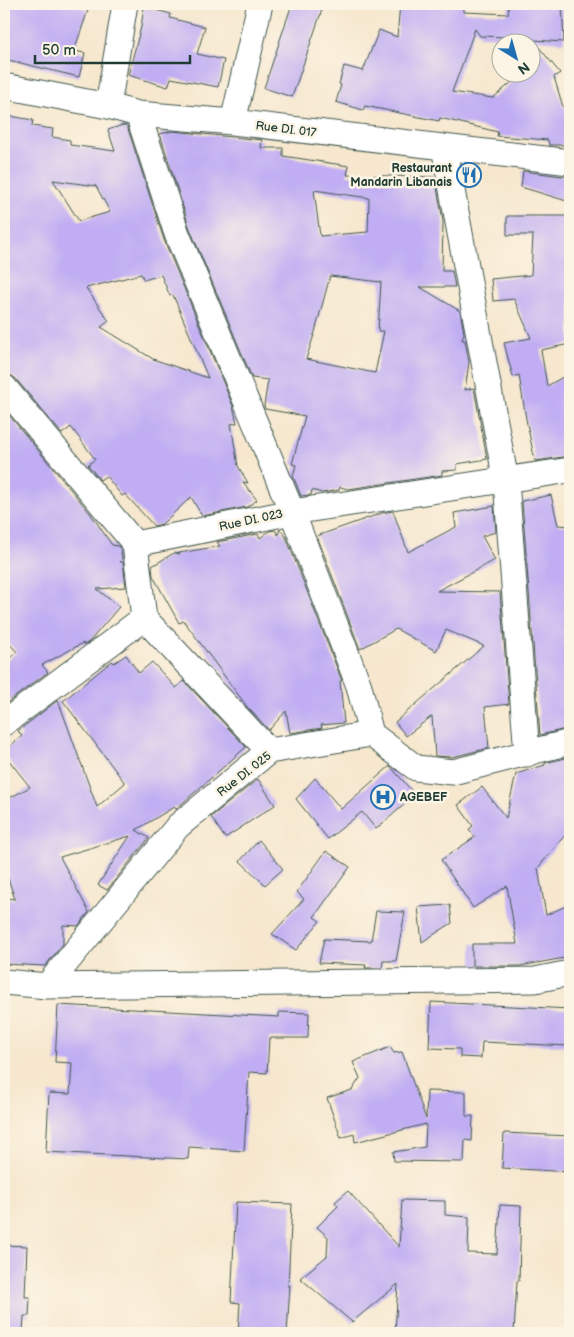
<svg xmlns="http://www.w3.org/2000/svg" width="574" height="1337" font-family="'Balsamiq Sans',sans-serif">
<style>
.building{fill:#c0adf3;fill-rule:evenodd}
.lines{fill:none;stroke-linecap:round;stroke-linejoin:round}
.street-casing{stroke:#3f564b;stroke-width:27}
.street{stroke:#fff;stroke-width:25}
.labels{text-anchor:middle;stroke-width:5;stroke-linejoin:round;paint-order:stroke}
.street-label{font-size:12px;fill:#1f3d34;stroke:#fcf5e5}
.poi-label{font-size:12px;font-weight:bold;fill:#1f3d34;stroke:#fcf5e5;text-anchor:end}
</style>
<rect width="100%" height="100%" fill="#fcf5e5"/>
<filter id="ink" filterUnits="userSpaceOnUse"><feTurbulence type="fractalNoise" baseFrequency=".02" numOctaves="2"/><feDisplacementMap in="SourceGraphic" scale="10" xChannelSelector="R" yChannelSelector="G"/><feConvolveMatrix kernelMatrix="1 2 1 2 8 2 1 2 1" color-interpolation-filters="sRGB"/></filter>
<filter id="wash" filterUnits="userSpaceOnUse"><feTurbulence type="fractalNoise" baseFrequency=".0096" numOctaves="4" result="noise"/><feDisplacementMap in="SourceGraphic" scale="20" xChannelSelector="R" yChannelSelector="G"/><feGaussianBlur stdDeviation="1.12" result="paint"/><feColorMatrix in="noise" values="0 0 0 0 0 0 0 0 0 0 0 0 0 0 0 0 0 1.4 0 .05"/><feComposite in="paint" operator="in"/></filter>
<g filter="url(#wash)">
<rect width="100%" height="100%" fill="#f6e7ce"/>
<g id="blocks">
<path class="building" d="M4,4H71L88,10L74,51L85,53L79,77L4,59Z
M292,4H324L292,97L264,88Z
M400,4H464V12L508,14L509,4H562L564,42L533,40L560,73L554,77L563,107L570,106V145H549L548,140L497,136L498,132L440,118L439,121L365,106L363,110L336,102L341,85L339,84L344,66L363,71L379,30L397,37ZM475,29L480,36L532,38V72H505L512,82L493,98L452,92Z
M144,7L171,14L170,18L205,27L197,54L224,60L218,87L171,78L168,87L128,75L141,27Z
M4,115L33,120L32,126L53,129L52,137L70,140V145L115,151L108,130L123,125L127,126L164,240L233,406L237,423L231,424L238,466L248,483L243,482L257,500L247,507L202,516L191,497L162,524L154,526L125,494L122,496L106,476L100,480L88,465L95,459L71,427L62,434L15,378L9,374L4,373ZM53,180L96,186L110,212L79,221ZM141,274L144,280L161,275L170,296L173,295L208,378L153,359L101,327L109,321L86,288Z
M172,131L262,140L261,148H283V156L349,166L347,175L435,177L443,221L442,271H452L455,287H420L460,311L464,333L462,340H465L469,362L465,390L474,388L487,459L457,464V470L442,471V475L348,489L340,487L339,490L322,493L312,490L311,495L301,496L293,476L296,465L292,464L305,416L265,409L264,406L268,380L252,378L190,229L160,134ZM314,190L369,198L368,232L320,236ZM330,276L381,282L378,331H384L375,373L306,359L315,332Z
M523,171L570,177V202L521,187Z
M507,216H570V344L541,350L547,386L570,373V456L535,461L526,419L519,375L513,377L504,343L531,338L514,299L493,301L491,279L531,275L533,235H507Z
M4,409L90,513L112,545L118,546L121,550L122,560L120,562H123L126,587L97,589L119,607L89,642L84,645L83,643L42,665L48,672L4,705V663L17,652L4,638Z
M551,495L558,525L570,526V728L540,735L522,501Z
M494,506L496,532L482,536L495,560L437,591L500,592L509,704L485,707L489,748L452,757L435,756L432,716L406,736L395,722L484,646L446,630L436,651L396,629L360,649L317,536L382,513L393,511L408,552L456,527L454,513Z
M280,529L286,537L342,681H340L344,723L321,725L322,728L290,733L286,711L269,730L248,708L184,621L179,623L153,576L152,566L174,553L180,554L179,553L220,546L217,542L258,534L260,538L269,531L275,530L278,535Z
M126,655L139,673L152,662L176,688L184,681L246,747L176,809L174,807L136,830L149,838L107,890L98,885L130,836L60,857L89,912L78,926L63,925V944L45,966L4,964V898L15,899L4,867V801L30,787L4,754V751L22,736L18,731L58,700L97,807L125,783L63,701L112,661L114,663Z
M570,757V829L538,868L546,915L570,904V957L520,966H472V944H517L507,886L473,908L441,860L475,837L469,829L473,826L458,805L482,787L506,818L516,774L545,765V763Z
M390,766L412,791V798L376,829L362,812L328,839L296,799L315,778L341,809Z
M258,779L275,805L225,838L211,817Z
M259,840L283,869L265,885L240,861Z
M326,851L350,867L314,917L320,921L296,950L272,934L304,899L297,892Z
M450,905L452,923L422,942L418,907Z
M376,911L405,912L396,961H383L382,968H365L366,965L319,963L324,939L371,941Z
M431,1002L570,1009V1046L482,1042L481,1058L460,1057V1049L429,1048Z
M58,1005L279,1017V1012L309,1013L308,1038H269L267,1073L249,1072L244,1151L189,1147L188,1159L46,1152L49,1093L70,1094L72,1063L55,1062Z
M390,1047L394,1053L402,1052L426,1119L427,1091L466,1092V1116H473L472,1141L465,1140L464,1162L394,1161L393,1152L425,1147L426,1124L355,1142L354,1134L341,1138L327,1098L352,1090L360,1078L353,1062Z
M504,1133L570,1136V1172L502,1168Z
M348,1191L399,1247L402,1200L445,1201V1215L469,1217L468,1253L497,1254L500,1205L521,1206L519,1281H517L514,1333H395L398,1284L352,1322L300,1278L327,1256L328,1237L317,1227L338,1206L335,1202Z
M236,1202L292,1204L288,1287L290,1285L287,1333H238L240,1303L231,1302Z
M4,1245L27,1246L25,1297H30L29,1316H24L23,1333H4Z"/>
</g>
</g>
<g filter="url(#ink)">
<use href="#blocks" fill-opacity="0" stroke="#3f564b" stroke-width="1"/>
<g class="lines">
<defs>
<path id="street" d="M4,86L108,106L138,114L233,122L570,162
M108,106L125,4
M138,114L177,234L292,512L359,686L371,734
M233,122L260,4
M444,147L506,481L527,754
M4,387L135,544L292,512L570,470
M135,544L144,618L269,751
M4,723L144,618
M4,982L47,986L535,980L570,973
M47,986L178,826L269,751L371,734L416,768L453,772L570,742"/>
</defs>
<use href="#street" class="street-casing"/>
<use href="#street" class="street"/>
</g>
</g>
<defs>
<symbol id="restaurant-ring" viewBox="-11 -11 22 22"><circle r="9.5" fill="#fcf5e5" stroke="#1f6fb2" stroke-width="1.5"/><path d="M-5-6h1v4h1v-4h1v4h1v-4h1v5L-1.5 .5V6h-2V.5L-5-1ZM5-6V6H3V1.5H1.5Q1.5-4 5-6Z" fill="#1f6fb2"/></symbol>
<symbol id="hospital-ring" viewBox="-11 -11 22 22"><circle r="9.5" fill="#fcf5e5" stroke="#1f6fb2" stroke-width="1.5"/><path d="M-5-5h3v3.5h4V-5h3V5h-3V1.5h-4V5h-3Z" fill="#1f6fb2"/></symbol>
</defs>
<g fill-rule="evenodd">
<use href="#restaurant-ring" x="455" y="161" width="28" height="28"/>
<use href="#hospital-ring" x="369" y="783" width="28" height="28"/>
</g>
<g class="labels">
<g class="street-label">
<text transform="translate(286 129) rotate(7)" y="4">Rue DI. 017</text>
<text transform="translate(251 520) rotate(-12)" y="4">Rue DI. 023</text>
<text transform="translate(244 774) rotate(-38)" y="4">Rue DI. 025</text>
</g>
<g class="poi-label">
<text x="452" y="172">Restaurant<tspan x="452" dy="14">Mandarin Libanais</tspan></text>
<text x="400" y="801" text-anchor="start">AGEBEF</text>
</g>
</g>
<rect width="574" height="1337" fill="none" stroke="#fcf5e5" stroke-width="20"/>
<g transform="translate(516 58) rotate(143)"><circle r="24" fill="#fcf5e5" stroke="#a4ab9e"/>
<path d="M0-4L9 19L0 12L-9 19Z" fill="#1f6fb2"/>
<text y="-8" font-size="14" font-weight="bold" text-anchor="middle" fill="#1f3d34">N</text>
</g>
<path d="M35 55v8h155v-8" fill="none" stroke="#1f3d34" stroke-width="2.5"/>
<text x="42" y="55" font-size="15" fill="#1f3d34" stroke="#fcf5e5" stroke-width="4" paint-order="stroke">50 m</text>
</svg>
